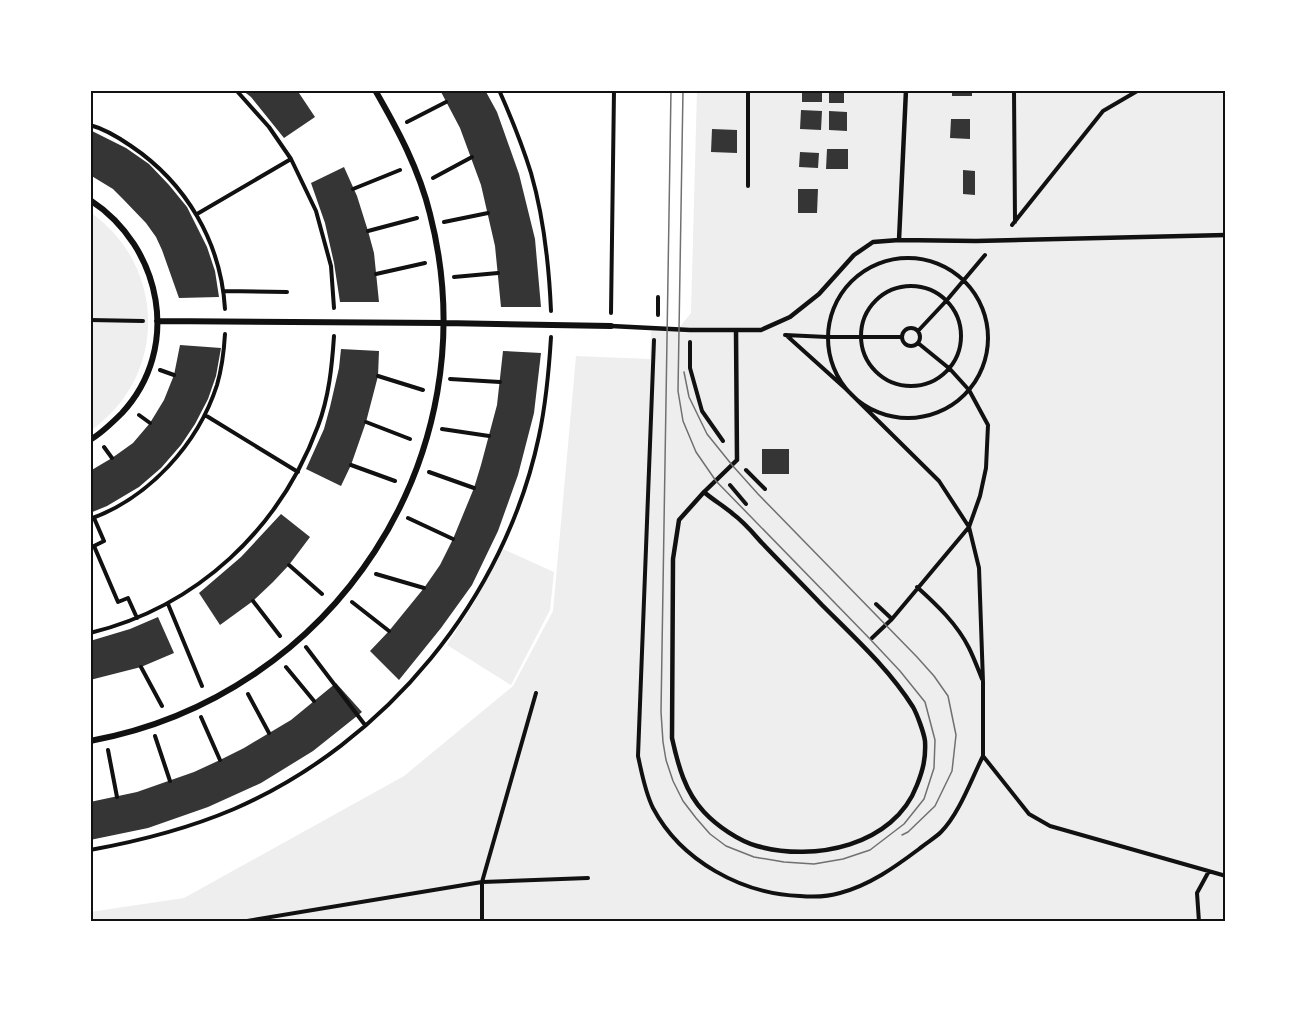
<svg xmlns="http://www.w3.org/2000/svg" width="1316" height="1012" font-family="'Noto Sans',sans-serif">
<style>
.green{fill:#eee}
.building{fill:#353535}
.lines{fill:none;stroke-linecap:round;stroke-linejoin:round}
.path{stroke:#111;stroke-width:4}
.service{stroke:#111;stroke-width:4.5}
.minor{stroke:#111;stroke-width:6}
.tram{stroke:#707070;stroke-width:1.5}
.neatline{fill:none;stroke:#111;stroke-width:2}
</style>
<rect width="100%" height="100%" fill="#fff"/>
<path class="green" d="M697,90H1226V922H90V912L184,898L404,776L513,686L553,611L576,356L650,359L651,328L678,329L691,313Z
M90,212C167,266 168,377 90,431Z
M503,549L554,572L550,610L511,685L447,645L472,606Z"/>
<path class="building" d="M242,90H297L315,117L284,138L251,97Z
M440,90H485L497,112L519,174L535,239L541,307H501L495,246L481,185L460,128Z
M802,90H822V102H802Z
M829,90H844V103H829Z
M952,90H972V96H952Z
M801,110L822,111L821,130L800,129Z
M829,111L847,112V131L829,130Z
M951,119H970V139L950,138Z
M712,129L737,130V153L711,152Z
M90,130L126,148L149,164L169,185L187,207L207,247L215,271L219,297L179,298L162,250L156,237L146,223L122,198L113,189L90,175Z
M827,149H848V169H826Z
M800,152L819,153L818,168L799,167Z
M344,167L357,196L368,231L374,253L379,302H340L334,263L325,223L311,183Z
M963,170L975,171V195L963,194Z
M798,189H818L817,213H798Z
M180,345L221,348L216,376L208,399L195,424L181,445L161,468L139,487L107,506L90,513V471L112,458L133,443L150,423L164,400L174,375Z
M341,349L379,351L378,376L366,422L351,465L341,486L306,469L324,429L330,407L339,368Z
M503,351L541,353L534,413L518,475L498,531L472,585L441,628L399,680L370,651L389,631L424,588L440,565L453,539L474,488L481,465L497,405Z
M762,449H789V474H762Z
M281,514L310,537L289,565L273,582L253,601L220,625L199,593L241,557Z
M158,617L174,653L141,667L90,680V641L130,629Z
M336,683L362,712L313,751L261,783L208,807L148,828L90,840V802L137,792L194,772L220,760L244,748L291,720Z"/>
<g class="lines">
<path class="path" d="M236,90L269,127L291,159L316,211L331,266L334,308
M499,90C511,117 522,144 531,173C544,218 549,265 551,311
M1014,90L1015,222
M407,122L446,102
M90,125C105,129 118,137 131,146C186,183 221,242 225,309
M433,178L472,157
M748,186V90
M353,189L400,170
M197,214L291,159
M444,222L488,213
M1012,225L1103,111L1139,90
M368,231L417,218
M828 338a80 80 0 1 1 160 0a80 80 0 1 1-160 0Z
M376,274L425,263
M454,277L498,273
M861 336a50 50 0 1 1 100 0a50 50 0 1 1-100 0Z
M224,291L287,292
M658,297V315
M611,313L614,90
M90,320L143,321
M902 337a9 9 0 1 1 18 0a9 9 0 1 1-18 0Z
M918,331L947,300L985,255
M785,335L827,337H902
M786,335L846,389L939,481L969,527L979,568L983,682V756L1029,814L1050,826L1226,876
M654,340L638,756C642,774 645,792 653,808C681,861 742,894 800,896C813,897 827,897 840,893C870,885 895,867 919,849C926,843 935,838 941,832C959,814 971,780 983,756
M690,342V368L702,411L723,441
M160,370L174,375
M378,376L423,390
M450,379L500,382
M139,415L150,423
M205,415L298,472
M366,422L410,439
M442,429L489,436
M104,447L112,458
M351,465L395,481
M746,470L765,489
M429,472L474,488
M730,485L746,504
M94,518L104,541L94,546L118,602L128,598L137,618
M408,518L453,539
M90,519C149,498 198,444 217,385C222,368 224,351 225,334
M289,565L322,594
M376,574L424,588
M917,587C937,605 957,624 969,648C974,658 978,669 982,679
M253,601L280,636
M352,602L389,631
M168,604L202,686
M876,604L892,619
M90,633C197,607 280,529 318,426C329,397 332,366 334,336
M872,638L892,619L969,527L980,496L986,468L988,425L969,390L950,369L918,343
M306,647L365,725
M141,667L162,706
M286,667L314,701
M248,694L269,733
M201,717L220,760
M155,736L170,781
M108,750L117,797
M90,850C140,841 187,829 234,809C386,743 505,598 539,436C546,403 549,370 551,337
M241,922L482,882L536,693
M482,922V882L588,878
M1199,922L1197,893L1209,871"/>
<path class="service" d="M899,240L906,90
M611,326L690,330H761L790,317L819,294L854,255L873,242L899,240L976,241L1226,235
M704,492C713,500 724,506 733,514C744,522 753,533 762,543C782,564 802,584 822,605C854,637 889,669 913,707C917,714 924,733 925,741C926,758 923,770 917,785C894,846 814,862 757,846C739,841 717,826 704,812C685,792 678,765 672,738L673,559L679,520L704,492L737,460L736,330"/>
<path class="minor" d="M90,200C162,247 182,348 122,413C112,423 102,433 90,440
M157,321L444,323L611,326
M90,741C334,696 492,456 430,214C419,169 398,130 375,90"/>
<path class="tram" d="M671,90L661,712L663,742L666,760L673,781L683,801L696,818L710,834L726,846L754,857L784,862L814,864L843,859L870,850L904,824L924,799L934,768L935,740L925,702L900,671L870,639L716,481L696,452L683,421L678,391L683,90
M684,372L689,397L707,434L732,465L758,494L917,657L934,676L948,696L956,735L952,771L935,806L908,832L902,835"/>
</g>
<rect width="1316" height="1012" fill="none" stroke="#ffffff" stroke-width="183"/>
<rect x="92" y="92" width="1132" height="828" class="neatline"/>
</svg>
